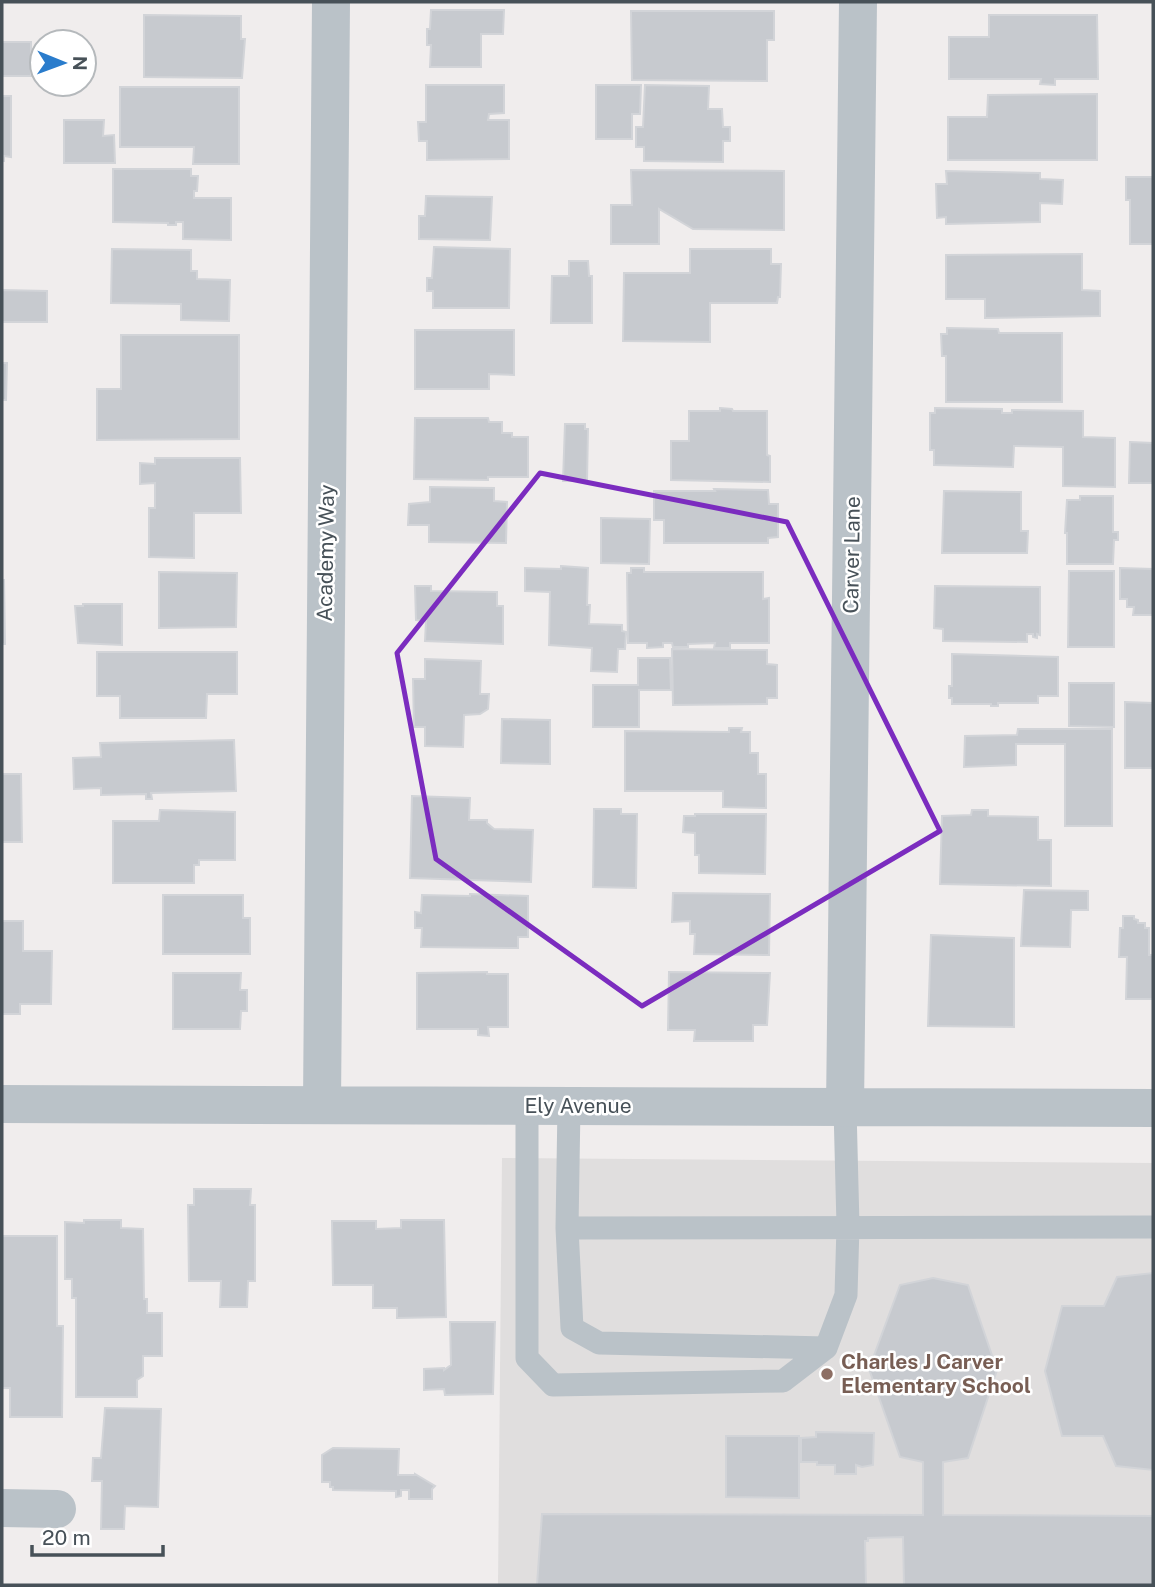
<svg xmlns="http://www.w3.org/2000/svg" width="1155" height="1587" font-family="'Public Sans',sans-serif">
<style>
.education{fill:#e0dede}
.building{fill:#c7cacf;stroke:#d2d4d8;stroke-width:2}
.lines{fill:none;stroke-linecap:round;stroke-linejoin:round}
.lane{stroke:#bac2c8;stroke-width:23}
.street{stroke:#bac2c8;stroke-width:38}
.marked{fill:none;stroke:#7b2cbf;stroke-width:5;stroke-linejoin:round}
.education-dot{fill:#8d6e63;stroke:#fff;stroke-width:2.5}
.labels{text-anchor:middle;stroke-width:5;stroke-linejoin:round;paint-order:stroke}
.street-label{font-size:21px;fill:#475158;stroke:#fff}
.education-label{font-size:21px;font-weight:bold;fill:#785e54;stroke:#fff;text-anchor:start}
</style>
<rect width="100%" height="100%" fill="#f0eded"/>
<path class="education" d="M502,1158L1153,1163V1585H498Z"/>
<path class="building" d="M431,10H504L503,34H481V67H430L431,45H427V29H430Z
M631,11H774V40H767V81L632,80Z
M144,15L241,16V39H245L242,78L144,77Z
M989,15H1097L1098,79H1055V85L1040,84L1041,79H949V37H989Z
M2,42H31V76H2Z
M426,85H504V113L489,114L488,120H509V159L427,160V141H419L418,122H426Z
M596,85H641L640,114H632V139H596Z
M645,85L709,86L708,109H722L723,127H730V141H723V162L644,161V147H636V127H643Z
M120,87H239V164H193L194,147H120Z
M1097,94V160H948V117H987L988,95Z
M2,96H11V157L4,156V161H2Z
M64,120H104L103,136L114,135L115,163H64Z
M113,169H191V176H198L197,191H194V198H231V240L183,239V222H176V225H168V223L113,222Z
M631,170L784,171V230L693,229L659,209V244H611V205H632Z
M946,171L1040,173V179L1063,180L1062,204L1040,203V222L946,224V217L937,218L936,184H947Z
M1126,177H1153V244H1130V200H1126Z
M426,196L492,197L490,240L419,239V216H425Z
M434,247L510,249L509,308H433V291H427V278H432Z
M112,249L191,250V271H197V279L230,280L229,321L181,320V304L111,303Z
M690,249H771V264H781L780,297H778L777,303H710V342L623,341L624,273H690Z
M1082,254V290L1100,291V316L985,318V299H946V255Z
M569,261H588L589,276H592V323H551L552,276H569Z
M2,290L47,291V322H2Z
M947,328L998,329L999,333H1062V402H946V356H942L941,334H947Z
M415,330H514V375L489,374V389H415Z
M121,335H239V439L97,440V389H121Z
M2,363H7L6,400H2Z
M720,408L732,409L733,411H767V455L770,456V482L671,480V441H689V411H720Z
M935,408L1002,409V413H1012V410L1083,411V437L1115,438V487L1063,486V447L1014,446L1013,467L934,465V450H930V413H935Z
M415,418H488L489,422H502V433H512V437H528V477H488V480L414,479Z
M565,424H585V429H588L587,481H563Z
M1130,442L1153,443V483H1129Z
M155,458H240L241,513H194V558L149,557V508H155V483L140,484V463L155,464Z
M430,487L494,488V501L507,502L506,543L429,542V525H408L409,504L430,502Z
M714,489L768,490L769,504H778V537L768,538V543H664V520H654V491H715Z
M944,491L1021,492V531H1028L1027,553H942Z
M1080,496H1113V532H1118V540H1114L1113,564H1067V533H1065L1067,500H1080Z
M601,518L650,519L649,564L601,563Z
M561,566L588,568L587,605H590L589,624L622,625V631L626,632L625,649H618L617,672L591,671L592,648L549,645L550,592L525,591V568L561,569Z
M631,568H644V572H763V599L769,598V643H730V648H714L715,643L688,644V647H673L672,643H663V647L647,648V643H628L627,573H631Z
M1120,568L1153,569V615H1133L1134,607H1127V599H1120Z
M1069,571H1114V647H1068Z
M159,572L237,573L236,627L159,628Z
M2,580H4L5,644H2Z
M415,586H431V591L497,592V606H503V644L425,641L426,621L416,620Z
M935,586L1040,587V635L1037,634V638L1033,637V634H1027V642L943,641V629L934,628Z
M83,604H122V645L78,643L75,606H83Z
M672,649L767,650V664L777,665V698H767V704L673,705Z
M97,652H237V694H207L206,718H120V696H97Z
M952,654L1058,657V696H1038V703H998V706H991V704H952V698H949V686H952Z
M638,658H670L671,690H639V727H593V685H638Z
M425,659L481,661L480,694H489L488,709L480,714L464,715L463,747L425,746V727H414L413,679H425Z
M1069,683H1114V727L1069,726Z
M1125,702L1153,703V768H1125Z
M502,719L550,720V764L501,763Z
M729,728H742L741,732H750V753H758V774H766V808L723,807V791H625V731L729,732Z
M1018,729H1112V826H1065V744H1016V765L964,767L965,736L1017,735Z
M234,740L236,791L151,793L152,799H146V794L101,795V788L74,789L73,758L101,757L100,743Z
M2,774H21L22,842H2Z
M412,796L470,798L469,820H487V823L494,829L533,830L531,882L410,878Z
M594,809H621V814H637L636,888L593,887Z
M160,810L235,812V860H199V865H194V883H113V821H159Z
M972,810H988V816L1038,817V840H1051V886L940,884L942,816L971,815Z
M695,814H766L765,874L699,873V855H695V833L683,832L684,816H695Z
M1024,890L1088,891V910H1071L1070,947L1021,946Z
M673,893L770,894L769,955L694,954L695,934H690V921L672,922Z
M470,894L528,896V937H518V948L421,947L422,928H415V912L421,913L422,895L470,896Z
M163,895H243V918H250V954H163Z
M1123,916H1134V919L1138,920V923H1145V928H1149V955H1153V999H1126L1127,957H1119L1120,928H1123Z
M2,921H23V951H52L51,1004H20V1014H2Z
M931,935L1014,938V1027L928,1026Z
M487,972V974H508V1027H488L489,1036L478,1035V1029H417V973Z
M669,972L770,973L767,1025H753V1041H694L695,1030H668Z
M173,973H241L240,990H247V1011H241L240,1029H173Z
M194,1189H251L250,1205H255V1281H248L247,1307H220L221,1281H189L188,1205H194Z
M84,1220H121V1228L143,1229L144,1299H147V1313H162V1356H143V1376L137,1380V1397H76V1298H72V1279H65V1222L84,1223Z
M401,1220H444L446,1317L397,1318V1308H373V1285H333L332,1221H376V1229L401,1228Z
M2,1236H57V1326H63L62,1417H10V1388H2Z
M1153,1273V1470L1116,1466L1103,1436H1062L1045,1371L1062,1306H1104L1117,1277Z
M933,1278L968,1285L997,1370L968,1458L943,1462V1515L1153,1516V1585H904L903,1537L868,1538V1541H865L866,1585H537L542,1514L923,1515V1462L900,1457L869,1369L900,1285Z
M450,1322H495L493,1394L445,1395L444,1389L424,1390V1369L444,1368V1370L451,1365Z
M105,1408L161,1409L158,1507L125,1506L124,1529H101L102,1481H92L93,1458H101Z
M816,1432L874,1433L873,1465L862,1467L856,1465V1474H835V1465H817V1462H801V1438L816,1437Z
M726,1436H799V1498L726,1497Z
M333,1448L399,1449L398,1475H415V1474L435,1486L432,1489V1499H409V1490H401V1496L396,1497V1491L333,1490V1487H330V1482H322V1455Z"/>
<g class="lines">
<path class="lane" d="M527,1106V1358L553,1385L783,1381L826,1348L846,1295L848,1226L845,1108
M569,1106L567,1228L1153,1227
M567,1228L572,1328L599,1343L826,1348"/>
<path class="street" d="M2,1104L1153,1108
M322,1105L331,2
M845,1108L858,2
M2,1508L57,1509"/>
</g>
<path class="marked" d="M540,473L787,522L940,831L642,1006L436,859L397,653Z"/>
<circle class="education-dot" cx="827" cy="1374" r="7"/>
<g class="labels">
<g class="street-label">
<text transform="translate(326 553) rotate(-89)" y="7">Academy Way</text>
<text transform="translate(852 555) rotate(-89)" y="7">Carver Lane</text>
<text x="578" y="1113">Ely Avenue</text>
</g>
<g class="education-label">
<text x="841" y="1369">Charles J Carver<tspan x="841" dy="24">Elementary School</tspan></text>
</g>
</g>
<rect width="1155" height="1587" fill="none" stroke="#475158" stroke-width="7"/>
<g transform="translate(63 63) rotate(91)"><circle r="33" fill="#ffffff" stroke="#b5b9bc" stroke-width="2"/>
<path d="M0-5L12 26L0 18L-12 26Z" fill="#2a7ccc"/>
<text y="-10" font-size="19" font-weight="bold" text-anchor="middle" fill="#475158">N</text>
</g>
<path d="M32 1545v10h131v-10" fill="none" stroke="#475158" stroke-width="3.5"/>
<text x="42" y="1545" font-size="21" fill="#475158" stroke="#ffffff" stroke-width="5" paint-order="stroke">20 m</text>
</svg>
